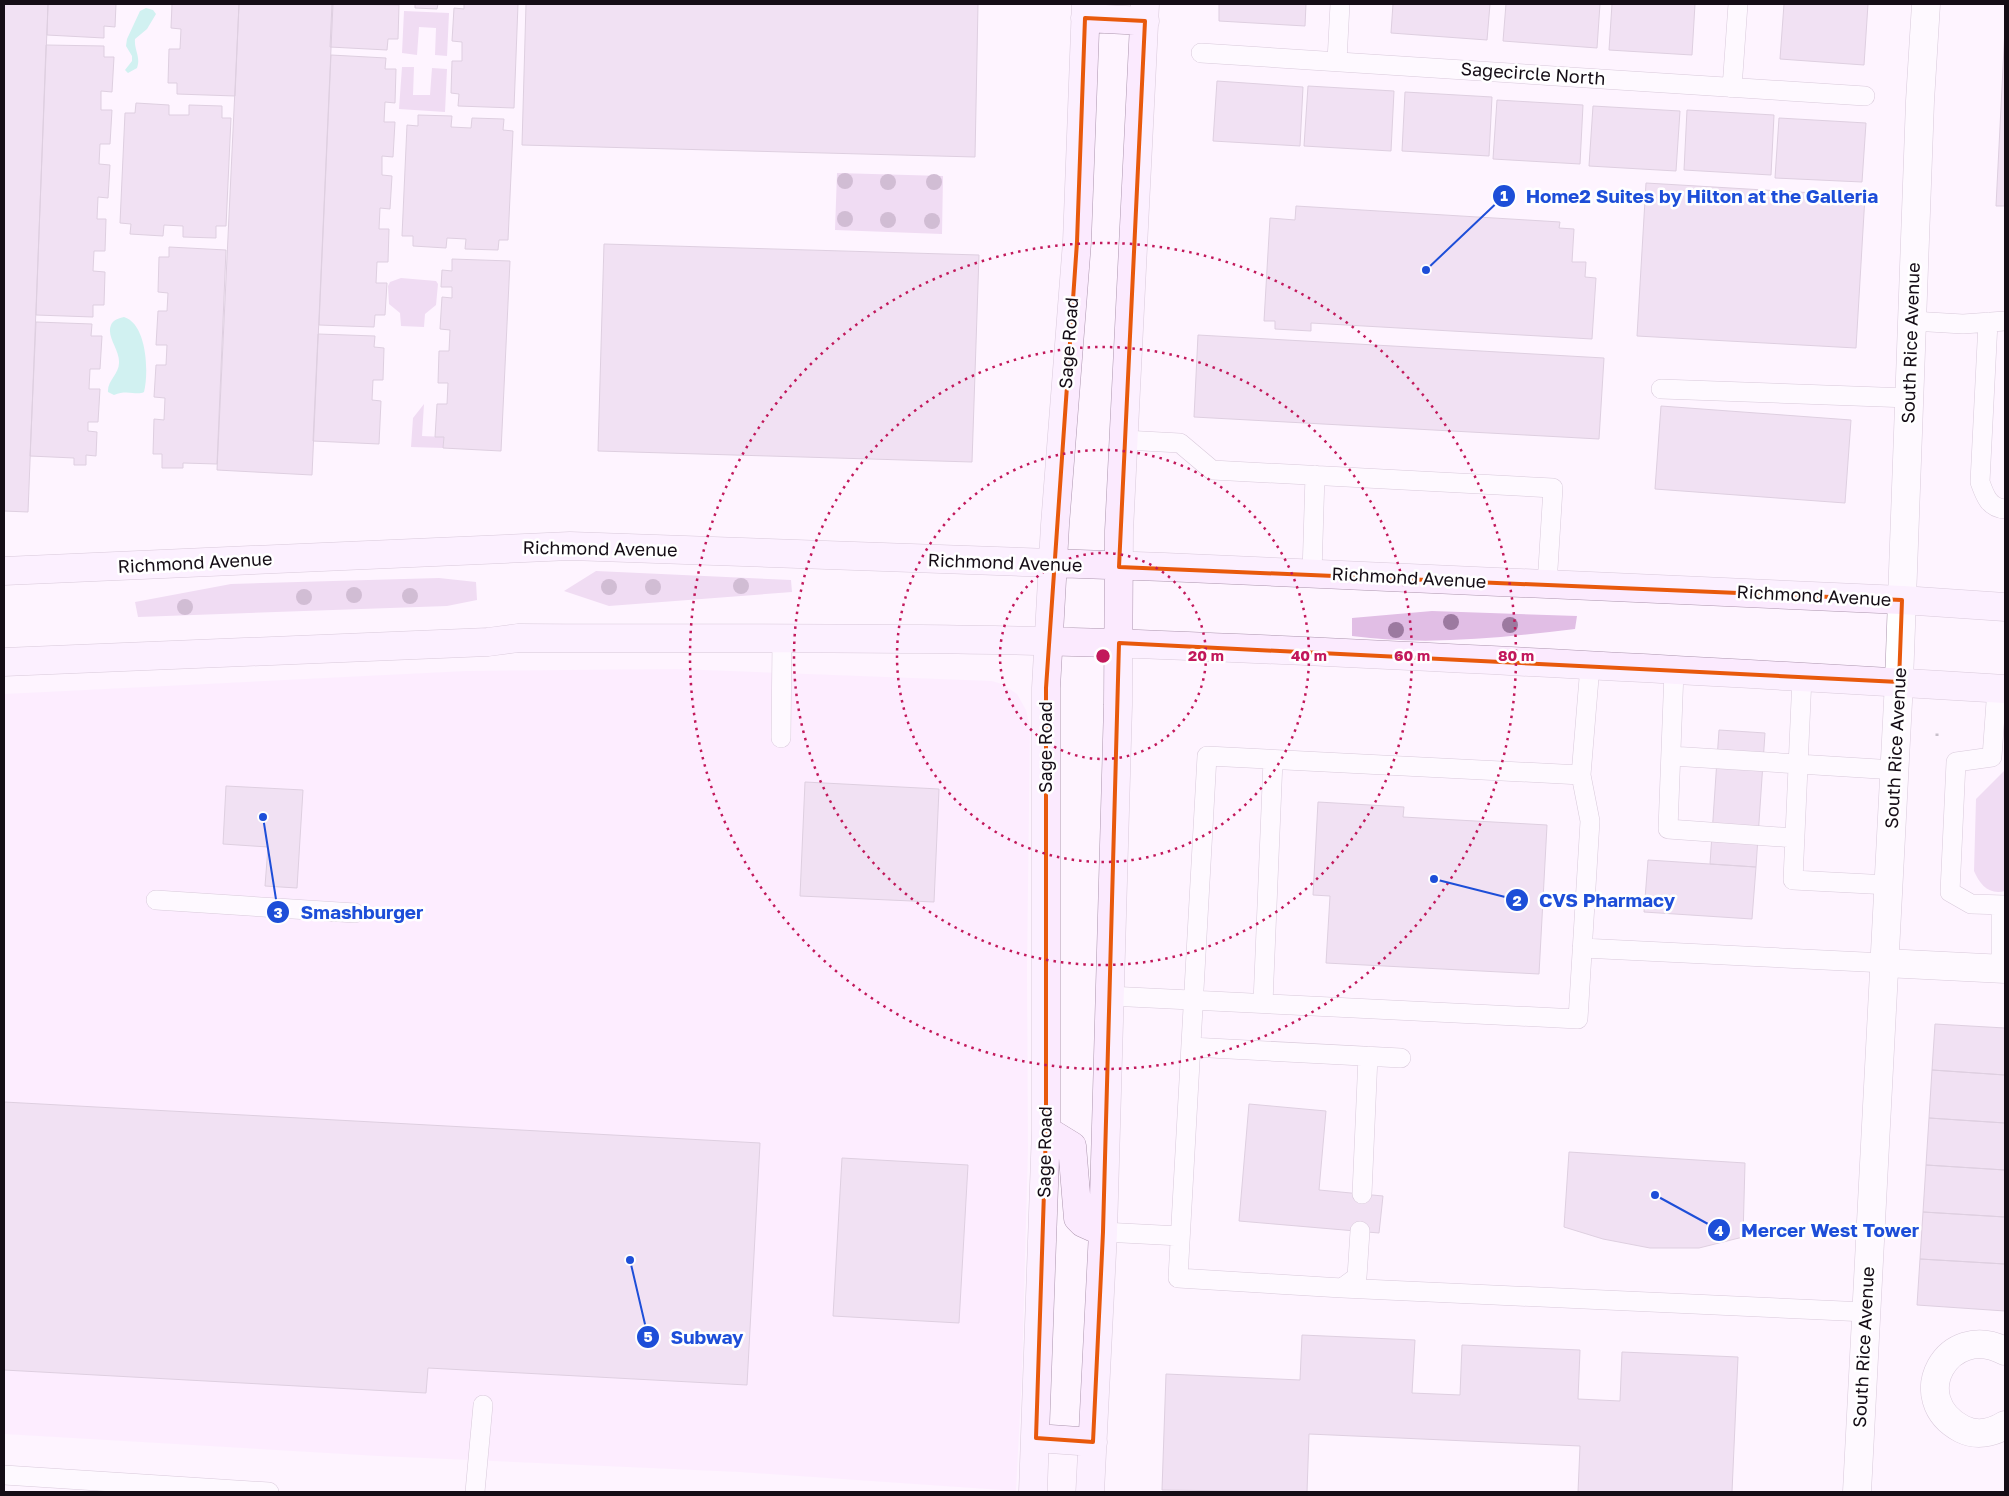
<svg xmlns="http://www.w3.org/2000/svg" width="2009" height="1496" font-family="'Golos Text',sans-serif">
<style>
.built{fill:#fce5ff}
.green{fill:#e1bee5}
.water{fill:#9beee0}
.building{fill:#e2cbe4;stroke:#b9a2bb}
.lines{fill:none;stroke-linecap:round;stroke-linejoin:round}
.service-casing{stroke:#ac96ae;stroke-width:20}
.minor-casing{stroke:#ac96ae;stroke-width:29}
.tertiary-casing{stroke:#ac96ae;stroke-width:29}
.secondary-casing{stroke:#ac96ae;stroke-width:29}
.path{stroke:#8b828c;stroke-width:3;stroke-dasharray:2.5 2.5;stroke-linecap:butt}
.service{stroke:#fff;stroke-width:19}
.minor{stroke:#fff;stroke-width:28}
.tertiary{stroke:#fff;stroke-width:28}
.secondary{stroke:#fbeafe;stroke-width:28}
.tree{fill:#9c7aa0}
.marked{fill:none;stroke:#e8590c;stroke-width:4;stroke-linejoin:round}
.ring{fill:none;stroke:#c2185b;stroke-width:2.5;stroke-dasharray:2.5 5}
.labels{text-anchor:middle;stroke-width:5;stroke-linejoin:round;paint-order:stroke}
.street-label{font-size:18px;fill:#150d16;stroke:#fff}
.centre{fill:#c2185b;stroke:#fff;stroke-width:2.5}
.ring-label{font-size:15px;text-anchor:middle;font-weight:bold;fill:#c2185b;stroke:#fff;stroke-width:5;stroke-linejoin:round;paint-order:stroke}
.leader{fill:none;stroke:#1d4ed8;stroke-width:2}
.callout-dot{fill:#1d4ed8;stroke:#fff;stroke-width:2}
.mark-label{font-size:15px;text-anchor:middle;font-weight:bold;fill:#fff}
.callout-label{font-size:19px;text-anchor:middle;font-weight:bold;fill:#1d4ed8;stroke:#fff;stroke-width:5;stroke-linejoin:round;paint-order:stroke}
</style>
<rect width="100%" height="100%" fill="#fef4ff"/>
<path class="built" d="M677,669L992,681L1002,684L1017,694L1026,710L1030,728L1027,970L1028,1148L1022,1375L1016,1491L739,1472L378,1456L4,1434V694L466,671Z"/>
<path class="green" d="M404,11L449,13L447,56L435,55L436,28L419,27L417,55L402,53Z
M402,67H414L413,95H430L432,68L447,69L445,112L399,109Z
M837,173L943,176L942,234L835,230Z
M401,278L436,281L438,284L436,305L425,314L424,327L401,326L400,313L389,304L388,286L390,282Z
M424,404L422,436L444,437L443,448L411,447L413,418Z
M596,571L791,580L792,592L609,606L564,591Z
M439,578L476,582L477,600L447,606L138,617L135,602L231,584Z
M1432,611L1577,616L1575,629C1501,638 1426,646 1352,636V618Z
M2005,770V891C1989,895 1980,885 1974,871L1976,799Z"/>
<path class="water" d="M146,8L153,10L156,14L147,29L135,39C134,50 141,57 137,68L128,73L125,70L132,61V56L126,46L127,39L140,11Z
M124,317C147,324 149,372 144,392C136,396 128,389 114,395L108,392C107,381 119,374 119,363C120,350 106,337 111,325C113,320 119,318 124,317Z"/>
<path class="building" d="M4,4H48L28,512L4,511Z
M48,4H116L115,27L104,26V38L47,35Z
M172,4H239L235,96L177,94V83H168L169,49H180L181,29L171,28Z
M239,4H333L312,475L217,470Z
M332,4L399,5L398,39H388L387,50L330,47Z
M415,4H438L437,9L415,8Z
M464,4H518L514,108L458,106L459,94L451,93L452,61H462V42L452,41L454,8L464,9Z
M526,4H978L975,157L522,145Z
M1219,4H1306L1305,26L1219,21Z
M1393,4H1490L1487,40L1391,33Z
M1506,4H1600L1597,48L1503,41Z
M1612,4H1695L1692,55L1609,50Z
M1784,4H1868L1864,65L1780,59Z
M2005,28V206H1996Z
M46,45L104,46V57H114L112,92L101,91V110H112L110,144H100L99,164L110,165L108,198L98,197L97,219H106L105,251H94L93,271L105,272L104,305H93V317L36,315Z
M331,55L386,58L385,69H396L395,103L385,102L384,122H395L393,157L382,156V175L392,176L390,209L380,208L379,229H389L388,262H377L376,283H387L385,315H375L374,327L319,325Z
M1217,81L1303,87L1300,146L1213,141Z
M1308,86L1394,91L1391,151L1304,146Z
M1405,92L1492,97L1489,156L1402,151Z
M1497,100L1583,105L1580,164L1493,159Z
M136,103L169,105V115H189V105L222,106V118H231L226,226H216V238L183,237V226L164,225L163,236L130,234L131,224L120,223L125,113H135Z
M1593,106L1680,111L1676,171L1589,166Z
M1687,110L1774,115L1771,175L1684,170Z
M418,115L452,116L451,127L471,128L472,118L504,119L503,130L513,131L508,240H499L498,250L465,249L466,239L447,238L446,248L413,246V236H402L407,125L418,126Z
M1779,118L1866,123L1862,182L1775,178Z
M1646,183L1865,196L1856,348L1637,336Z
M1296,206L1560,222L1559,228L1574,229L1572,262H1586L1585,277L1596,278L1592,339L1311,323V331L1275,329V321H1264L1270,218L1295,220Z
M604,244L979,255L972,462L598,451Z
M169,247L226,250L217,464L183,463V468H162V454H153L154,419L164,420L165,398L154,397L156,365H166L167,345H156L158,311H167L168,293L158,292L159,257H169Z
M452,259L510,261L501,451L443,448L444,437H435L437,404H447L448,383H438L439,351H449L450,330L440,329L442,297L452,298V287H441L442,270L452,271Z
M36,322L92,324L91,336H102L100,369H90L89,389H100L98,422H88V431L97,432L96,456L86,455V465H74V458L30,456Z
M318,334L375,336L374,347L384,348L383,380H373L372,400L381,401L379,444L313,441Z
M1198,335L1604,358L1599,439L1194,417Z
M1661,406L1851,420L1845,503L1655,489Z
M1719,730L1765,733L1756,867L1710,864Z
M805,782L939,789L934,902L800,896Z
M226,786L303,790L297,888L265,886L268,847L223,844Z
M1318,802L1404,807L1403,817L1547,825L1539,974L1326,963L1330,896L1313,895Z
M1648,860L1756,867L1752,919L1644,912Z
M1935,1024L2005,1028V1075L1932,1070Z
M1932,1070L2005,1075V1123L1929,1118Z
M4,1102L760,1143L747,1385L428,1368L426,1393L4,1370Z
M1249,1104L1326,1111L1319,1190L1383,1196L1379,1233L1239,1221Z
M1929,1118L2005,1123V1170L1926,1165Z
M1569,1152L1745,1163L1743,1237L1699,1248H1650L1603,1239L1564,1227Z
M842,1158L968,1165L959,1323L833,1316Z
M1926,1165L2005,1170V1217L1923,1212Z
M1923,1212L2005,1217V1264L1920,1259Z
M1920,1259L2005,1264V1311L1917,1305Z
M1302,1335L1415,1340L1412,1393L1460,1395L1462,1345L1580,1350L1578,1399L1620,1401L1622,1352L1738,1357L1732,1492H1578L1580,1446L1309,1434L1307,1492L1162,1490L1166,1374L1300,1380Z"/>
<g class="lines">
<defs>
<path id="service" d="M1201,53L1865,96
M1337,61L1340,4
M1732,88L1738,4
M1912,321L1963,324L2005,321
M1988,322L1980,482C1985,496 1989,508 2005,509
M1661,389L1909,398
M1124,440L1180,443L1212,470L1553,488L1547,585
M1312,574L1315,475
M1674,671L1668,829L1795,838
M1802,677L1793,880L1889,885
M1997,688L1992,757L1956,762L1950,892L1971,904L2005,905
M781,738L782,639
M1671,756L1895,770
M156,900L355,913
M2001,905V969
M1582,948L1885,963
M1109,996L1578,1019L1590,821L1581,775L1590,666
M1263,1003L1273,760
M1191,1047L1401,1058
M1362,1194L1368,1056
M1360,1231L1357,1277L1342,1288L1178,1278L1207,756L1581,775
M1103,1232L1180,1236
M1342,1288L1866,1312
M4,1475L269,1492
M475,1492L483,1405"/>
<path id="minor" d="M1885,963L2005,969
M2005,1351C1947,1321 1905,1399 1962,1429C1976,1436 1992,1433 2005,1425"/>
<path id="tertiary" d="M1857,1492L1899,682L1920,101L1926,4"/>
<path id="secondary" d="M1085,18L1145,21
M4,571L570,546L1164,567L1902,600L2005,607
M4,662L488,642L518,638C732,639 947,636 1161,645C1443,656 1724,672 2005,689
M1046,1130L1072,1146L1078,1218L1083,1223L1103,1232
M1036,1438L1093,1442
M1033,1492L1046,1130V688L1055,525L1077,242L1086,4
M1090,1492L1103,1232L1118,705L1119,531L1145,4"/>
</defs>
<use href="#service" class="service-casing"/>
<use href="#minor" class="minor-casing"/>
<use href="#tertiary" class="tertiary-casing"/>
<use href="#secondary" class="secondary-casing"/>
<path class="path" d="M1937,736V732"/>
<use href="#service" class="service"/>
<use href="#minor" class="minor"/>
<use href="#tertiary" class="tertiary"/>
<use href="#secondary" class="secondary"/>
</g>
<g class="tree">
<circle cx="845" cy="181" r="8"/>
<circle cx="888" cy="182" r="8"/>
<circle cx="934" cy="182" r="8"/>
<circle cx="845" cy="219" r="8"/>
<circle cx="888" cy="220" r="8"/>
<circle cx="932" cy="221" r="8"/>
<circle cx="741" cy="586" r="8"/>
<circle cx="609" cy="587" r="8"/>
<circle cx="653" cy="587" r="8"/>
<circle cx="354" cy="595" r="8"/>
<circle cx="410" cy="596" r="8"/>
<circle cx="304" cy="597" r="8"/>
<circle cx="185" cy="607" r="8"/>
<circle cx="1451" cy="622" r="8"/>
<circle cx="1510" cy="625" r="8"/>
<circle cx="1396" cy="630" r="8"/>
</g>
<path d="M0 0H2009V1496H0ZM1085,18L1145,21L1119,567L1902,600L1899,682L1119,643L1103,1232L1093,1442L1036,1438L1046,1130V688L1077,242Z" fill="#fef4ff" fill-opacity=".55" fill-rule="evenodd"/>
<path class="marked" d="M1085,18L1145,21L1119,567L1902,600L1899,682L1119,643L1103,1232L1093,1442L1036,1438L1046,1130V688L1077,242Z"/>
<g class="ring">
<circle cx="1103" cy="656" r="103"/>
<circle cx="1103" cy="656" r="206"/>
<circle cx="1103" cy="656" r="309"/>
<circle cx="1103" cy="656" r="413"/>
</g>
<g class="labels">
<g class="street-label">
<text transform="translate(1533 74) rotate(4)" y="6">Sagecircle North</text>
<text transform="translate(1069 343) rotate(-86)" y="6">Sage Road</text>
<text transform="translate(1911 343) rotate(-88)" y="6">South Rice Avenue</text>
<text transform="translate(600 549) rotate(1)" y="6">Richmond Avenue</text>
<text transform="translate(195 563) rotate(-3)" y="6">Richmond Avenue</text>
<text transform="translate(1005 563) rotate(2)" y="6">Richmond Avenue</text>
<text transform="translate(1409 578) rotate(3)" y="6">Richmond Avenue</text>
<text transform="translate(1814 596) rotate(3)" y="6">Richmond Avenue</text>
<text transform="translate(1046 747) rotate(-90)" y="6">Sage Road</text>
<text transform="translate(1896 748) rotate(-87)" y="6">South Rice Avenue</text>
<text transform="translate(1045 1152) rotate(-89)" y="6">Sage Road</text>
<text transform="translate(1864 1347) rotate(-87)" y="6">South Rice Avenue</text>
</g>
</g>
<circle cx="1103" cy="656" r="8" class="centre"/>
<g class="ring-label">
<text x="1206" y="661">20 m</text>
<text x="1309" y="661">40 m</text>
<text x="1412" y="661">60 m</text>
<text x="1516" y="661">80 m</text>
</g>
<path class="leader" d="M1426 270L1504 196M1434 879L1517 900M263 817L278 912M1655 1195L1719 1230M630 1260L648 1337"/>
<g class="callout-dot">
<circle cx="1426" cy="270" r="5"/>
<circle cx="1434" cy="879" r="5"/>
<circle cx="263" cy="817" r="5"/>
<circle cx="1655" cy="1195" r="5"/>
<circle cx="630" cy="1260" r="5"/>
<circle cx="1504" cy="196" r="12"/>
<circle cx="1517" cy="900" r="12"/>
<circle cx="278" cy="912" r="12"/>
<circle cx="1719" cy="1230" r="12"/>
<circle cx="648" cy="1337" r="12"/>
</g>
<g class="mark-label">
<text x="1504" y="201">1</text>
<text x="1517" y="906">2</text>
<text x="278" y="918">3</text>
<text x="1719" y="1236">4</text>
<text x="648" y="1342">5</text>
</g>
<g class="callout-label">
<text x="1702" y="203">Home2 Suites by Hilton at the Galleria</text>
<text x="1607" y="907">CVS Pharmacy</text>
<text x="362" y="919">Smashburger</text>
<text x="1830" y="1237">Mercer West Tower</text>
<text x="707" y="1344">Subway</text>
</g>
<rect width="2009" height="1496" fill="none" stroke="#150d16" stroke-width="10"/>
</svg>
